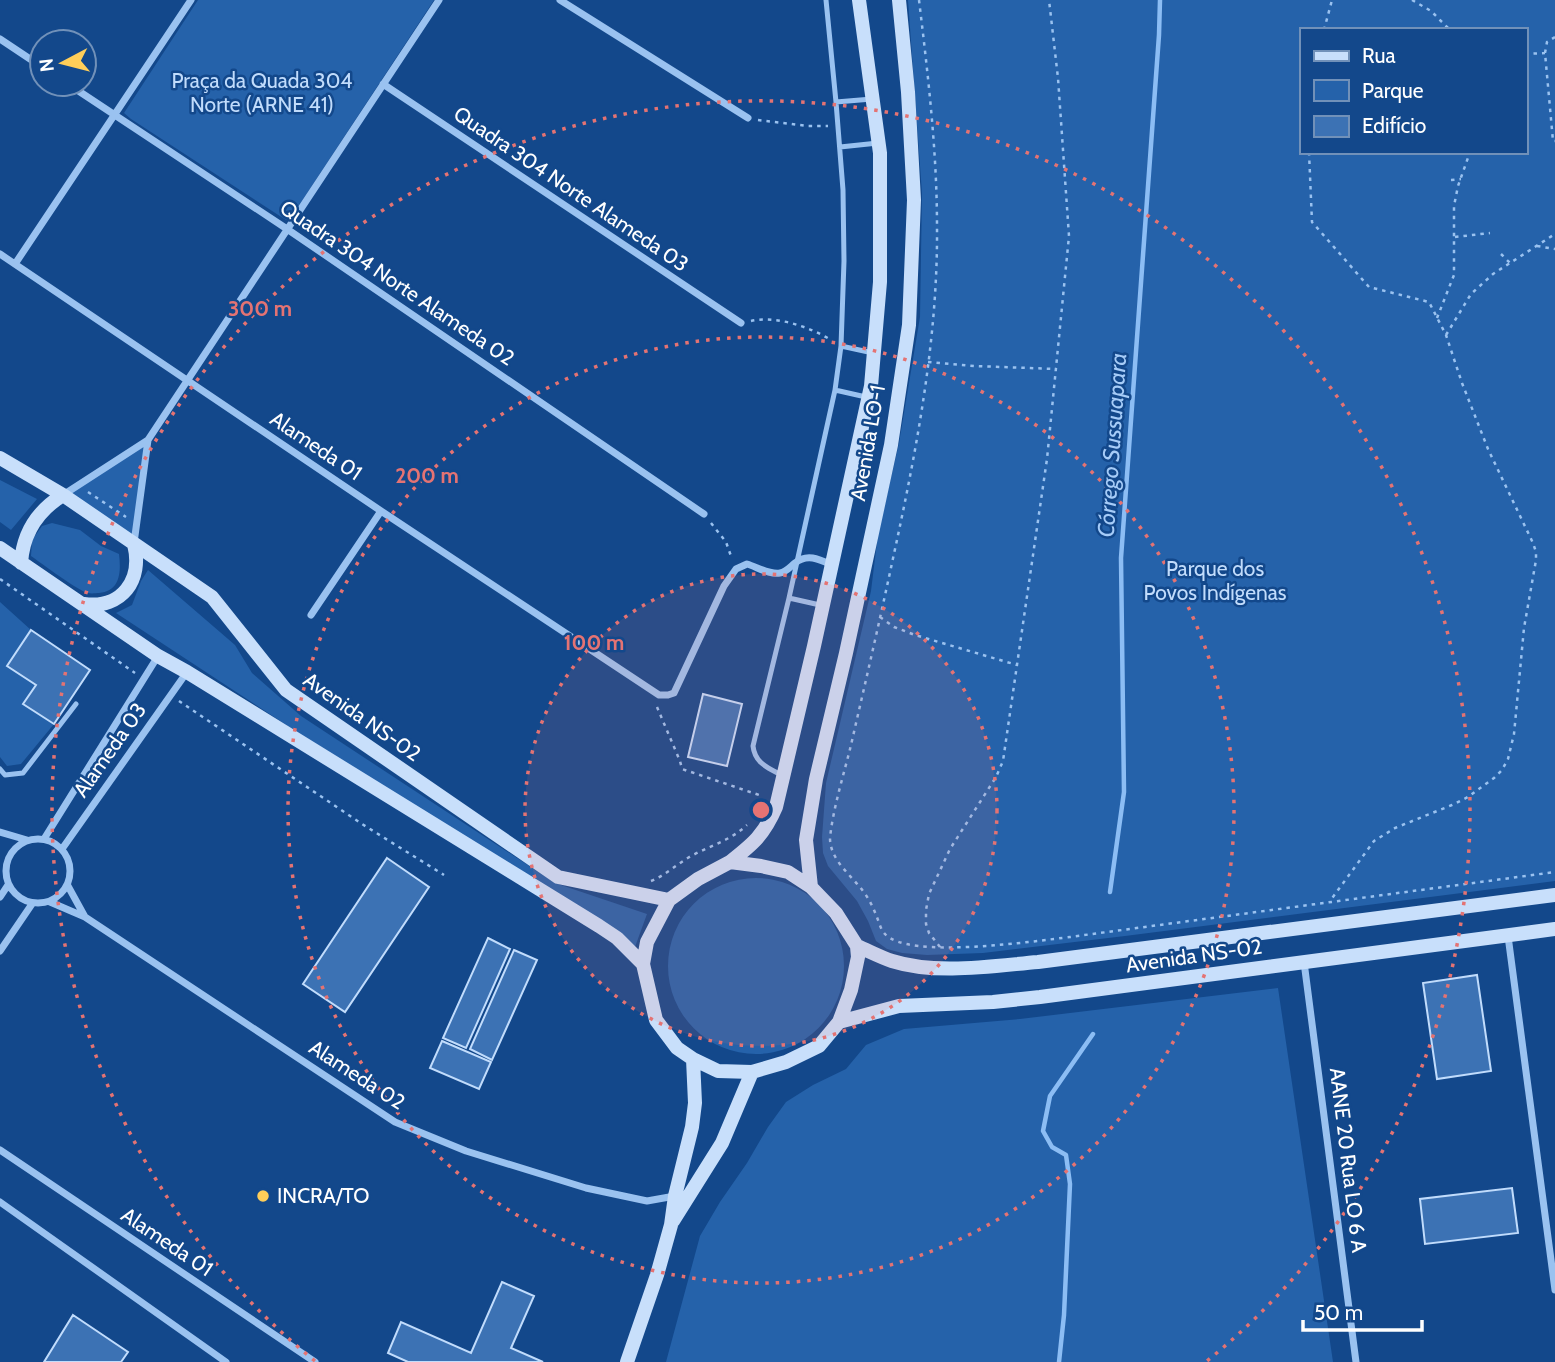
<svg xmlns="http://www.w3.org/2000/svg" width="1555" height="1362" font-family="Cabin,sans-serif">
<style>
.green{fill:#2562aa;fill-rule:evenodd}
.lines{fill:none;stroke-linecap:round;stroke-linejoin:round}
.stream{stroke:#8cbdf4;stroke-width:4.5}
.building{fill:#3c72b4;stroke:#c1dcfc;stroke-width:2}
.path{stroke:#9ac2f0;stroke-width:2.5;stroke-dasharray:3.5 5;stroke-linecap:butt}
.lane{stroke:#9ac2f0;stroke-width:5}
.street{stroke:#9ac2f0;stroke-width:7}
.secondary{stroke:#c8dffb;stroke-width:14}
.ring{fill:none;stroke:#e47373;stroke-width:3.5;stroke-dasharray:3.5 7}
.poi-dot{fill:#ffce59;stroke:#13488b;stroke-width:2.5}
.labels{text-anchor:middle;stroke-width:5;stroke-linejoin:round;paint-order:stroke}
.park-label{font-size:21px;fill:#c1dcfc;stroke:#13488b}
.street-label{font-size:21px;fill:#fff;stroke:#13488b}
.poi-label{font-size:21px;fill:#fff;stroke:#13488b;text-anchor:start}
.water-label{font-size:23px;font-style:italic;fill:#a6ccf8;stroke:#13488b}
.centre{fill:#e47373;stroke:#13488b;stroke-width:3.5}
.ring-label{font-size:21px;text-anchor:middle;font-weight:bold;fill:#e47373;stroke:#13488b;stroke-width:5;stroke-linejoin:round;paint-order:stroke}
</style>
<rect width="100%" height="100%" fill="#13488b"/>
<path class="green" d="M198,0H434L292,216L286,220L131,119L124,113Z
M908,0H1555V881L1125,936L983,953L927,955L902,953L887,949L876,941L868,921L857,901L828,866L823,853L822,837L826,783L871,591L878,534L899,443L920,317L922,193ZM1301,30H1525V152H1301Z
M148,440L134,544L63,495Z
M0,480L37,499L11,530L0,522Z
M52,523L80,530L101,546L119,554C121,571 121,591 99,593C96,593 92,594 88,593C80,592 41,563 31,556L32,540L42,526Z
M148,570L235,645L252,673L301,716L555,883L647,914L635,947L553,891L300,734L116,613L132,605L141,581Z
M0,602L31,630L90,670L54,724L21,764L7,766L0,757Z
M668 966a88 88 0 1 1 176 0a88 88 0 1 1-176 0Z
M1278,988L1333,1362H666L700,1236L720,1202L747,1163L768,1127L786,1102L813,1085L846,1069L866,1045L904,1029L1020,1019Z"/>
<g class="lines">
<path class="stream" d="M1110,892L1124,792L1121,558L1159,35L1160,0
M1059,1362L1064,1315L1070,1184L1066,1155L1052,1147L1043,1131L1050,1096L1093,1034"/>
</g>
<path class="building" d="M31,630L90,670L54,724L23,704L36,685L7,666Z
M703,694L742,704L727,766L688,757Z
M387,858L429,887L345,1012L303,984Z
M488,938L510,949L466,1048L443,1038Z
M514,950L537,960L492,1060L470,1049Z
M1477,975L1491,1071L1437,1079L1423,983Z
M442,1041L491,1062L479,1089L430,1068Z
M1512,1188L1518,1233L1425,1244L1420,1199Z
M502,1282L534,1296L511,1348L543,1362H408L388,1353L401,1322L471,1353Z
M73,1315L128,1352L121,1362H44Z"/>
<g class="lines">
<path class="path" d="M919,0C928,75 937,151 937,227C938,340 916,453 892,563C879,624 865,684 851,745C844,774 833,808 830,838C830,860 851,875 863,891C869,899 873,907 876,915C879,921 880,929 885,934C908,960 1035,941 1070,937L1555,872
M1412,0L1431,11L1450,30
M1324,30L1332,0
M1555,37L1547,42L1545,53L1553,141H1555
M1525,54L1545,53
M1525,116L1527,132H1525
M758,120L808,126H828
M1309,152L1312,222L1369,287L1429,302L1446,335L1462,383L1488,449L1533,543L1536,552V560L1524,628L1514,734L1508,759L1502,770L1494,778L1468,797L1452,805L1395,828L1374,841L1330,901
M1451,180L1461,179
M1455,237L1490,233
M1537,246L1555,249
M1501,254L1510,263
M1437,318L1454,275V206L1458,186L1470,152
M751,321C775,315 810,327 831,340
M1446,335L1471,294L1493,274L1555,234
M928,362L974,366L1056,369
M88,492L126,517
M711,523L726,542L732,559
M0,579L135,673
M880,617L894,627L915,635L1017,665
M179,701L362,824L444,875
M657,707L680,761L682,769L762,796
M651,881C666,875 678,863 693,855C712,845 731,840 747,825
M940,947L929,933L926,924V910L929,894L950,849L996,777L1003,761L1047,459L1069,236L1058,78L1049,0"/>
<path class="lane" d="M836,102L872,99
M840,147L878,143
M841,346L873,353
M835,390L866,397
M789,598L820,605
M0,769L5,775L23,773L76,704
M783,776C769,768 755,764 753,746L789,598L835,390L841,346L844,261L843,190L836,102L826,0"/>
<path class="street" d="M560,0L748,118
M0,39L42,67
M68,84L287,229L704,514
M383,84L741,323
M0,254L381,511L659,695H668L674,693L724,586L736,569L747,564C757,567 770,575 780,573C786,572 790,567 795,563C807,553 819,559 832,565
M15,264L191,0
M63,495L148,440L439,0
M134,543L148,440
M311,615L381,511
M0,832L27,840
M6 871a32 32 0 1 1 64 0a32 32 0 1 1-64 0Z
M44,839L158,656
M62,849L187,672
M68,886L85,917L395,1122L466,1151L586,1188L647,1201L675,1196
M0,897L8,885
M50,902L85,917
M1508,936L1555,1290
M0,951L32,904
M1304,962L1356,1362
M0,1150L315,1362
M0,1202L226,1362"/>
<path class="secondary" d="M0,458L63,495L212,597L286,690L558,877L669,900
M0,548L158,656L187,672L599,926L617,938L643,964
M21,563C23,533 37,511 63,495
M84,604C122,609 143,580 134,544
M730,862C753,844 764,835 776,807L814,646L871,386L880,282V153L859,0
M730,862L761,866L788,872L811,887L836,913L857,946L858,957L851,990L839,1022L819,1046L786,1062L752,1072L718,1071L693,1059L677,1048L656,1020L643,964L647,942L669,900L698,879Z
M811,887L806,840L816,779L846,653L891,445L909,325L914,200L908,92L899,0
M857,946C869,951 880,957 892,961C936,975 992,966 1038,962L1555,895
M839,1022L899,1006L993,1002L1040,997L1555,929
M673,1221L722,1143L752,1072
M627,1362L657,1275L671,1225L675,1196L692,1127L695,1103L693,1059"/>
</g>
<circle cx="761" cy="810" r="236" fill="#e47373" fill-opacity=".12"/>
<g class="ring">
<circle cx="761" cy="810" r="236"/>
<circle cx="761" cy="810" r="473"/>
<path d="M315 1361A709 709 0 1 1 1207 1361"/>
</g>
<circle class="poi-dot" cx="263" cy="1196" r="7"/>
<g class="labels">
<g class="park-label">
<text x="262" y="88">Praça da Quada 304<tspan x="262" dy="24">Norte (ARNE 41)</tspan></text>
<text x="1215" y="576">Parque dos<tspan x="1215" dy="24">Povos Indígenas</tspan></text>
</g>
<g class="street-label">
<text transform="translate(571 189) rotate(34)" y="7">Quadra 304 Norte Alameda 03</text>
<text transform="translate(397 283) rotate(34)" y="7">Quadra 304 Norte Alameda 02</text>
<text transform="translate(868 443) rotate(-80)" y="7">Avenida LO-1</text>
<text transform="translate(316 446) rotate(34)" y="7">Alameda 01</text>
<text transform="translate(362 717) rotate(35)" y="7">Avenida NS-02</text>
<text transform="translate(110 750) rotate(-55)" y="7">Alameda 03</text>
<text transform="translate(1194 956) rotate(-8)" y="7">Avenida NS-02</text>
<text transform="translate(357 1075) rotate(33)" y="7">Alameda 02</text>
<text transform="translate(1348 1160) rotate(83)" y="7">AANE 20 Rua LO 6 A</text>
<text transform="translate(167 1242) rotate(34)" y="7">Alameda 01</text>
</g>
<g class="poi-label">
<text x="277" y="1203">INCRA/TO</text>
</g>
<g class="water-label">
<text transform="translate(1112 445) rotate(-86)" y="8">Córrego Sussuapara</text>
</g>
</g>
<circle cx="761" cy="810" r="10" class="centre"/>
<g class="ring-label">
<text x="260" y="316">300 m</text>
<text x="427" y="483">200 m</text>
<text x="594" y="650">100 m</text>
</g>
<rect x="1300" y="28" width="228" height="126" fill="#13488b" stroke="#7191b9" stroke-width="2"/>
<rect x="1314" y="51" width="35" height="10" fill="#c8dffb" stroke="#7191b9" stroke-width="2"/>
<text x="1362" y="63" font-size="21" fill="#ffffff">Rua</text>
<rect x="1314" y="80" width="35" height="21" fill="#2562aa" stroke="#7191b9" stroke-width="2"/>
<text x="1362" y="98" font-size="21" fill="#ffffff">Parque</text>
<rect x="1314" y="116" width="35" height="21" fill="#3c72b4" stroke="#7191b9" stroke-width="2"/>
<text x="1362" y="133" font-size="21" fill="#ffffff">Edifício</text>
<g transform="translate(63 63) rotate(263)"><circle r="33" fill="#13488b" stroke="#7191b9" stroke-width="2"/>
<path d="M0-5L12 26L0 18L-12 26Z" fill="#ffce59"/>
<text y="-10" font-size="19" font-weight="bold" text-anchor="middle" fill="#ffffff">N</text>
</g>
<path d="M1303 1320v10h119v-10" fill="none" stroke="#ffffff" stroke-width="3.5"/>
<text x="1314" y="1320" font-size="21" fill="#ffffff" stroke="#13488b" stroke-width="5" paint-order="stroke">50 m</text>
</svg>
